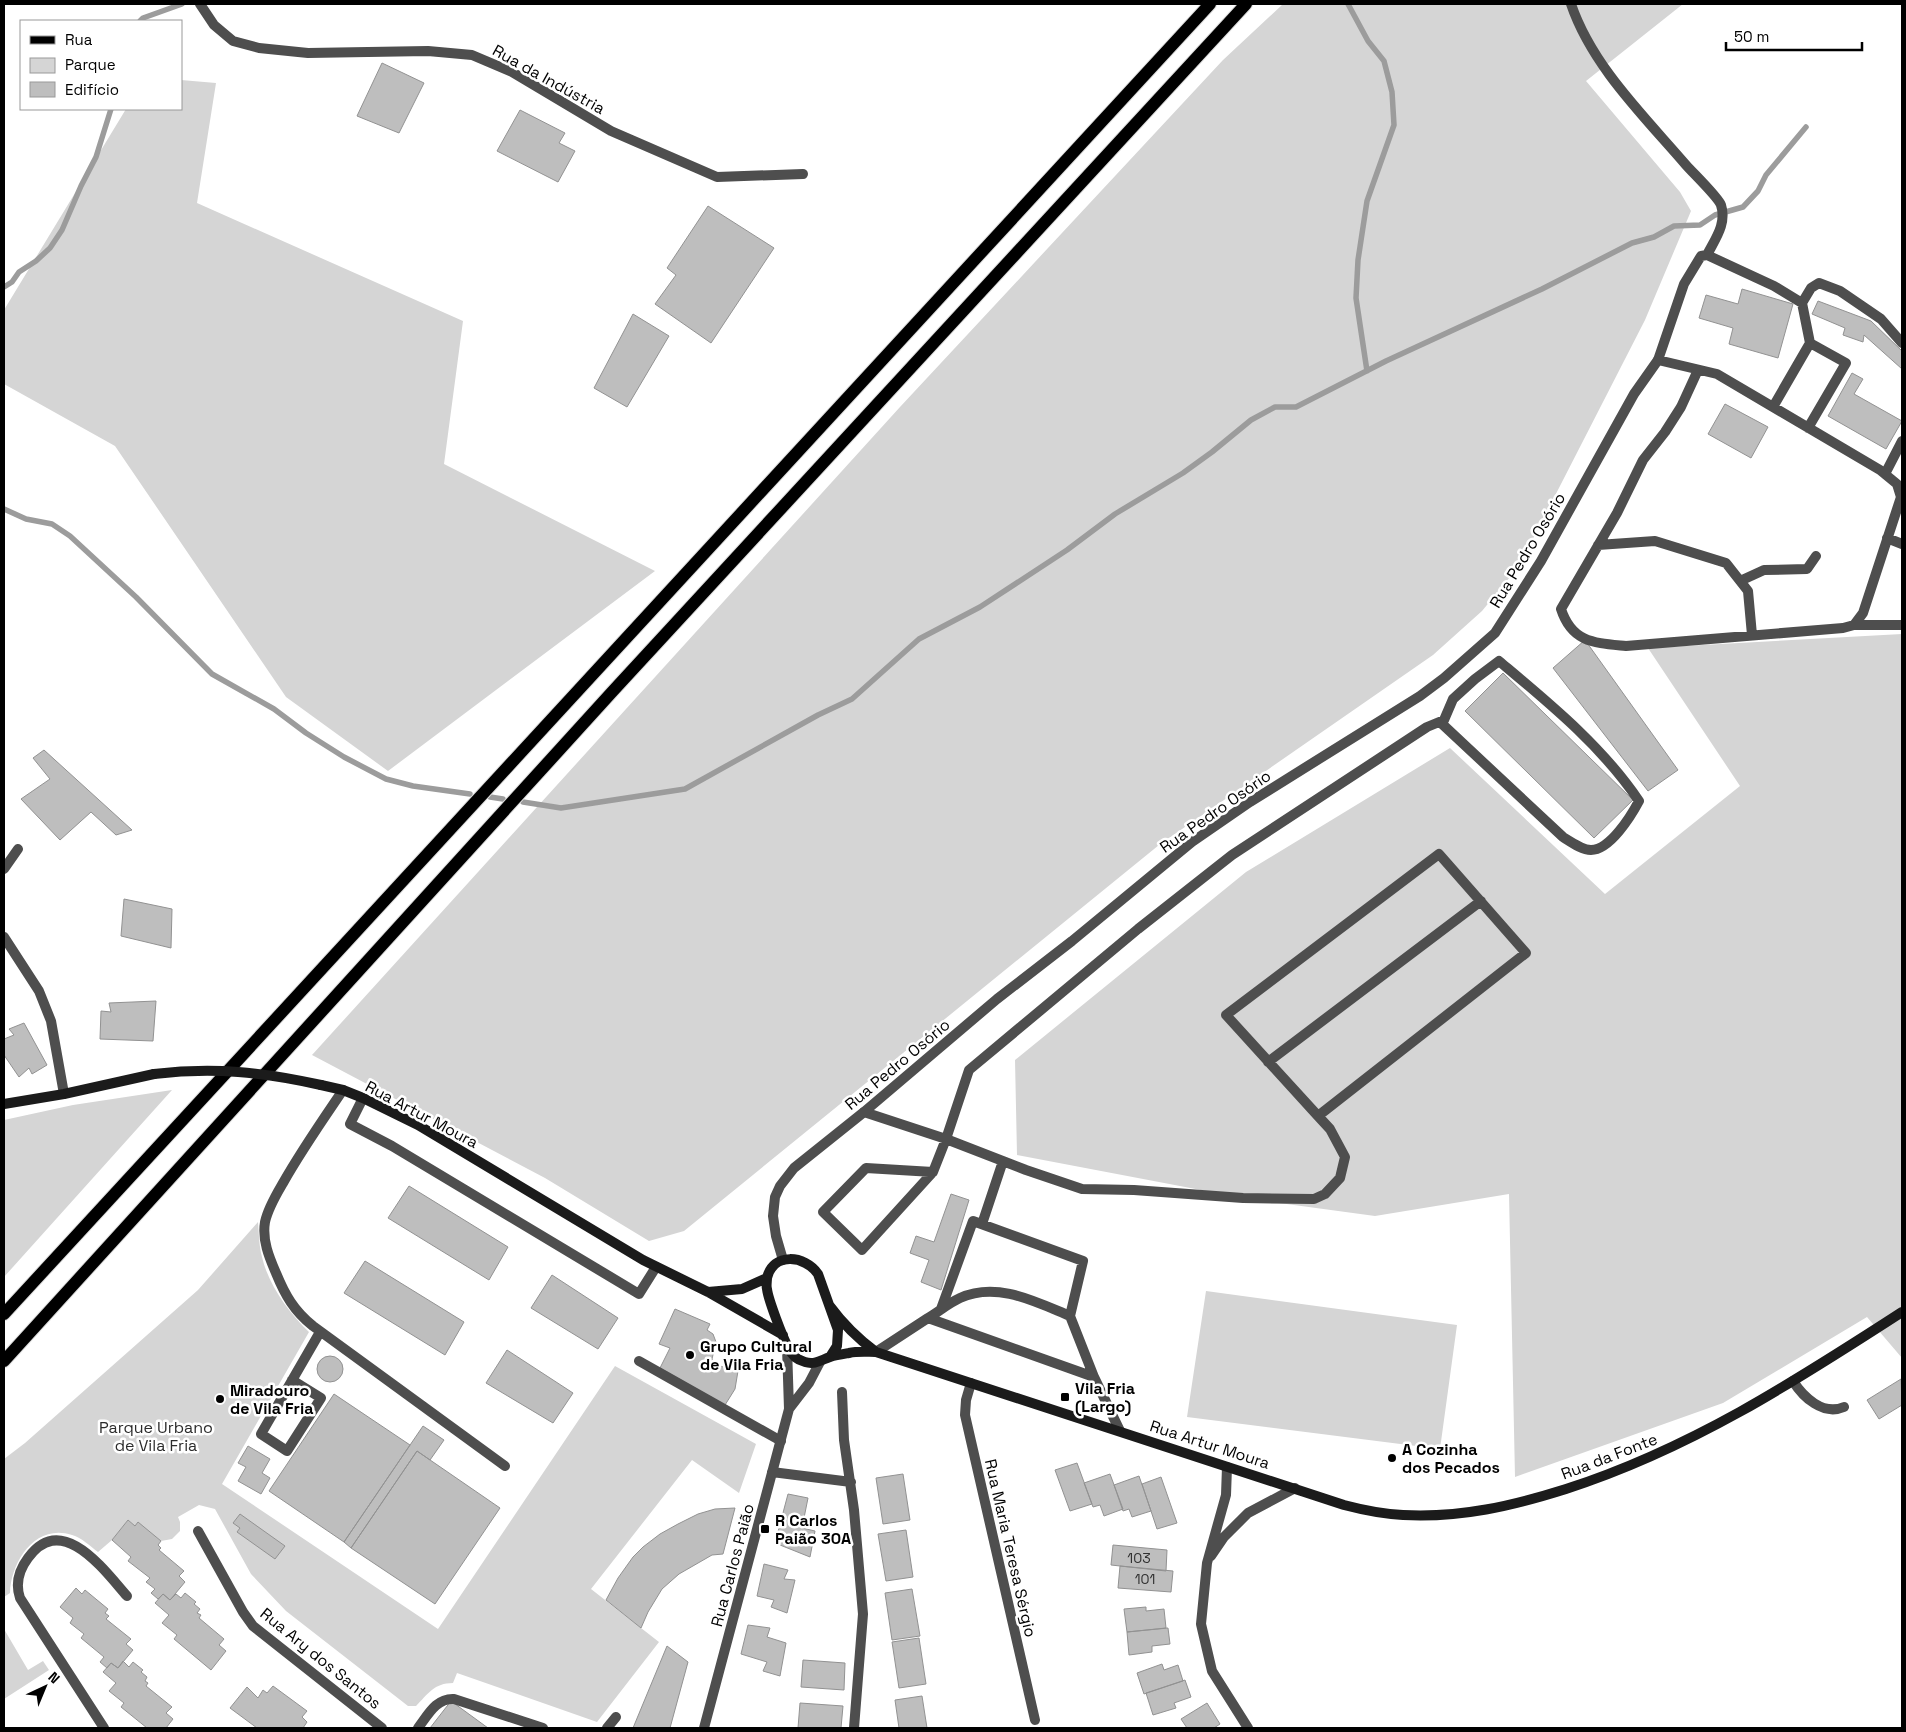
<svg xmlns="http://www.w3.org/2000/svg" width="1906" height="1732" font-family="'Space Grotesk',sans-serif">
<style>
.green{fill:#d5d5d5}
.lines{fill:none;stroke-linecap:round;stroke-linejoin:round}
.stream{stroke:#9c9c9c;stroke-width:5.5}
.building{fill:#bebebe;stroke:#929292}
.primary-casing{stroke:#dbdbdb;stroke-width:14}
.lane{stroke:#4e4e4e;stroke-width:10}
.street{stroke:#4e4e4e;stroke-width:10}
.secondary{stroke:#1b1b1b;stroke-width:10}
.primary{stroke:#000;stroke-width:12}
.secondary-bridge{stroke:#1b1b1b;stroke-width:10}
.poi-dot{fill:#000;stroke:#fff;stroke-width:2}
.labels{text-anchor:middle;stroke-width:5;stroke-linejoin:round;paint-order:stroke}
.number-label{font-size:14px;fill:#303030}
.street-label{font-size:16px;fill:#000;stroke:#fff}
.poi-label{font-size:16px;font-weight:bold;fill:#000;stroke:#fff;text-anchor:start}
.park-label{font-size:16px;fill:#2c2c2c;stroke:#fff}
</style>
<rect width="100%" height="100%" fill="#fff"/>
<path class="green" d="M1283,4H1683L1586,81L1680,192L1691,211L1645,320L1519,566L1482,611L1433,655L1159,845L684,1231L649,1241L545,1178L312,1055L900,407L1223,60Z
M181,80L216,83L197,203L463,321L444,464L655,571L388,771L286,697L115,446L4,384V310L126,109H181Z
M1902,634V1358L1867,1317L1723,1403L1515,1477L1509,1194L1375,1216L1243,1198L1017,1155L1015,1060L1246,872L1450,748L1605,894L1740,786L1648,648Z
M172,1090L4,1277V1120L73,1105Z
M258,1222C259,1234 259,1246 262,1257C268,1284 289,1313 309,1332L222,1484L438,1629L615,1366L756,1444L739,1493L692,1460L591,1589L659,1642L597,1722L457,1673L453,1683C434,1683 428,1694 416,1706H408L286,1611L251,1574L215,1509L199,1505L178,1517L180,1522V1531L172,1539L161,1541L138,1523L135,1526L128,1520L112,1540L98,1552C90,1546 82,1538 72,1535C35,1523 11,1562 10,1593L4,1597V1459L25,1443L198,1290Z
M1206,1291L1457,1325L1440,1449L1187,1417Z
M4,1629L28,1670L43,1661L49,1670L4,1699Z"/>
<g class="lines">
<path class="stream" d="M1348,4L1368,41L1384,61L1392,92L1394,125L1367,201L1358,260L1356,298L1367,371
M140,21L143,18L182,4
M4,287L12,282L19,272L36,261L50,248L62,230L81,186L96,157L111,109
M4,509L26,519L52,524L70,536L136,597L212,674L274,709L306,733L344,757L386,779L413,786L470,794
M490,797L503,799
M523,802L561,808L685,789L818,715L852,699L919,639L980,607L1067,550L1115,514L1183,473L1212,452L1251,420L1275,407H1296L1386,361L1542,289L1632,243L1654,237L1674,226L1700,225L1715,215L1743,207L1758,191L1766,175L1806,127"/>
</g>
<path class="building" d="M382,63L424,83L399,133L357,116Z
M520,110L565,133L559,143L575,151L558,182L497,151Z
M708,206L774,248L711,343L655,304L676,275L667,268Z
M1742,289L1793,304L1778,358L1729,344L1733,328L1699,318L1706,295L1738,304Z
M1818,301L1871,321L1902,351V369L1864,335L1863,342L1843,335L1845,328L1812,314Z
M633,314L669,336L627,407L594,388Z
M1852,373L1863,379L1854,394L1902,421L1886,449L1828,416Z
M1725,404L1768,427L1751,458L1708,434Z
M1585,640L1678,770L1648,791L1553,668Z
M1503,673L1633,800L1594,838L1465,711Z
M44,750L132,830L116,835L91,812L60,840L21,799L50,779L33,758Z
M124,899L172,909L171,948L121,936Z
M156,1001L153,1041L100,1039L101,1011L111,1012L109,1003Z
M24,1023L47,1065L32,1074L29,1068L19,1077L4,1055V1039L14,1035L9,1029Z
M409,1186L508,1247L489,1280L388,1218Z
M951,1194L969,1200L941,1290L921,1282L929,1260L910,1253L916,1236L934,1242Z
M365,1261L464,1322L445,1355L344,1293Z
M552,1275L618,1318L598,1349L531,1308Z
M675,1309L710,1324L707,1330L713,1334L716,1342L712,1359L714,1365L720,1369V1366L738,1371L735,1389L725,1405L660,1368L670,1348L659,1344Z
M507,1350L573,1393L553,1423L486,1383Z
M317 1369a13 13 0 1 1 26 0a13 13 0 1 1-26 0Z
M1901,1379L1902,1405L1879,1419L1867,1400Z
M334,1394L410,1445L344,1542L269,1491Z
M423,1426L444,1440L430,1460L417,1451L351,1548L344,1542Z
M248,1446L270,1459L262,1473L270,1478L261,1494L238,1481L246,1467L238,1463Z
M417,1451L500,1508L435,1604L351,1548Z
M1077,1463L1092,1504L1070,1511L1055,1470Z
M903,1474L910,1520L883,1524L876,1478Z
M1110,1474L1123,1509L1104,1516L1100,1505L1093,1507L1084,1483Z
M1139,1476L1151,1511L1132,1517L1129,1509L1123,1511L1114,1485Z
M1161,1477L1177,1523L1157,1529L1142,1484Z
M788,1494L808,1498L802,1528L815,1531L810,1557L775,1543Z
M735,1508L723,1554L712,1555L679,1574L662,1589L648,1612L641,1628L606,1600L618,1578L633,1557L643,1547L660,1534L678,1524L698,1514L715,1509Z
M240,1514L285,1546L275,1559L237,1532L240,1528L233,1523Z
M128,1520L135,1526L138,1522L161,1541L158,1545L161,1548L159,1550L184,1571L179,1576L185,1582L170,1600L163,1594L158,1599L151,1593L155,1589L146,1582L150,1578L128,1561L131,1557L112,1540Z
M906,1530L913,1577L886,1581L878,1534Z
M1113,1545L1167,1550L1166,1571L1111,1565Z
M764,1564L788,1570L784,1579L795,1580L787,1613L771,1607L774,1600L757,1596Z
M1120,1566L1173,1571L1171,1592L1118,1588Z
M76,1588L82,1594L85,1590L108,1609L105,1613L109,1616L106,1619L131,1639L126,1644L133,1650L118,1668L111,1663L107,1668L100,1662L104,1657L81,1638L84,1634L70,1623L73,1618L60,1607Z
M912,1589L920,1636L892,1640L885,1593Z
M185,1593L196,1602L194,1604L200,1609L197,1613L201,1615L199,1618L224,1639L219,1645L226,1651L211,1670L174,1639L177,1635L162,1623L169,1615L155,1603L163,1594L170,1600L176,1594L181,1598Z
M1146,1607V1611L1164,1609L1166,1628L1127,1632L1124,1609Z
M748,1625L770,1628L767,1637L786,1643L780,1676L763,1671L767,1662L741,1654Z
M1168,1628L1170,1644L1152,1646V1652L1129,1655L1127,1632Z
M919,1638L926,1684L899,1688L892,1642Z
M667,1646L688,1662L670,1728H633Z
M803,1660L845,1663L844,1690L801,1687Z
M123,1661L129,1667L133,1662L143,1670L141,1672L147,1677L145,1681L148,1683L146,1686L172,1707L166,1713L173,1719L166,1728H147L121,1707L124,1703L109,1691L116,1683L103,1672L111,1663L118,1668Z
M1162,1664L1164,1670L1178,1665L1183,1681L1144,1694L1137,1673Z
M1185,1680L1191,1697L1174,1703L1176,1708L1153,1715L1146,1693Z
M273,1686L307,1711L302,1717L307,1722L303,1728H257L230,1708L247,1687L258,1698L263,1690L267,1693Z
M922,1696L927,1728H899L895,1700Z
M451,1701L488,1728H430Z
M800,1703L843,1706L841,1728H798Z
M1207,1703L1220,1724L1214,1728H1187L1181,1719Z"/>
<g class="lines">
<defs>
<path id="primary" d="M4,1314L1210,4
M4,1361L612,692L1246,4"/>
</defs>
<use href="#primary" class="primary-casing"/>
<path class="lane" d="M1571,4C1592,66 1644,116 1686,165C1693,173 1718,197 1721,205C1727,224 1715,239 1707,255
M1810,343L1802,303L1811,288L1819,283L1840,291L1881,319L1902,343
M1698,370L1681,407L1665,432L1643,460L1617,513L1561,609C1572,643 1595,643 1626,646L1843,628L1854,625L1863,613L1901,497L1897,484L1880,470L1717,374L1658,360L1684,284L1701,256L1707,255L1774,286L1802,303
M1773,407L1810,343L1846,363L1808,428
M1885,474L1902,441
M1887,538L1902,544
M1598,545L1655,541L1726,563L1748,591L1752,635
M1740,581L1764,570L1807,569L1816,556
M1854,625H1902
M4,869L18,849
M4,937L39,991L51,1021L64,1094
M1268,1062L1481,901
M343,1090C322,1121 301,1151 283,1183C276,1195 268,1208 265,1222C262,1240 269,1257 276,1273C285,1295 294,1311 313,1326L505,1466
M363,1098L350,1124L392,1146L639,1294L656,1267
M864,1112L946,1139L1026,1170L1082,1189L1134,1190L1243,1198L1314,1199L1325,1194L1340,1178L1345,1157L1330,1129L1318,1116L1226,1015L1439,854L1526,953L1318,1116
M933,1172L862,1250L823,1212L866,1168L933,1172L946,1139L969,1070L1138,929L1232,855L1427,727L1444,720L1453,699L1475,679L1499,661C1549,703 1602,746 1639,801C1631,816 1610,850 1591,850C1582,850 1571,842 1563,837L1440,722
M982,1224L1003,1161
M1070,1316L1094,1377
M928,1318C938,1312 949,1303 960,1298C997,1281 1036,1302 1070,1316L1083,1261L973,1221L941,1309
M876,1352L928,1318L1094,1377L1120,1431
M639,1361L781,1441
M292,1380L321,1398L287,1451L261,1434L320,1332
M1793,1381C1803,1397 1823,1416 1844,1407
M418,1728C428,1715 436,1698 454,1699L543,1728
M607,1728L616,1717"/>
<path class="street" d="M200,4L214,25L233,41L259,48L308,53L428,51L472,55L512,72L611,131L717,177L803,174
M783,1260L776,1236L773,1216L775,1197L780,1186L794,1168L864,1112L997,999L1072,941L1192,842L1250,802L1420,696L1444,678L1495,633L1541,561L1634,394L1658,360
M971,1383L966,1400L965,1415L1035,1720
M842,1392L844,1440L854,1510L863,1614L854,1728
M789,1409L809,1383L820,1362
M1227,1467L1226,1495L1207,1563L1201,1624L1212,1671L1248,1728
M772,1472L851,1482
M198,1531L243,1612L253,1626L382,1728
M1211,1556L1224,1537L1248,1513L1295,1488
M104,1728L20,1598C15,1583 19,1570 28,1558C62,1511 104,1570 127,1596
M704,1728L789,1409L787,1347"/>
<path class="secondary" d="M321,1085L343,1090L363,1098L418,1125L643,1260L708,1292L783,1335
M4,1104L64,1094L154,1074
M708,1292L742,1289L767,1278
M829,1305C843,1324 857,1338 876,1352L1344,1505C1363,1510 1383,1514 1403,1515C1461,1518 1512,1506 1566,1489C1690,1449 1794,1382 1902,1312
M830,1357L837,1346L838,1330L818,1274C805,1255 773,1252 767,1278C767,1281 766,1286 767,1289C768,1299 783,1338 788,1347C791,1354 797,1360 805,1362C815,1365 821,1360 830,1357C836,1355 843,1354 849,1353C858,1351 867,1352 876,1352"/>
<use href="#primary" class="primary"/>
<path class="secondary-bridge" d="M154,1074C214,1067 263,1072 321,1085"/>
</g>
<g class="poi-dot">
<circle cx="690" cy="1355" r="5"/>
<rect x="1060" y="1392" width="10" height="10" rx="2.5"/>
<circle cx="220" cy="1399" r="5"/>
<circle cx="1392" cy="1458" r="5"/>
<rect x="760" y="1524" width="10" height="10" rx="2.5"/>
</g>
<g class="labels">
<g class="number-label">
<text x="1139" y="1563">103</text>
<text x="1145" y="1584">101</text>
</g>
<g class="street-label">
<text transform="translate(549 79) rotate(29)" y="6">Rua da Indústria</text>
<text transform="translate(1527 550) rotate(-59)" y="6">Rua Pedro Osório</text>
<text transform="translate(1215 811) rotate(-35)" y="6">Rua Pedro Osório</text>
<text transform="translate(897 1064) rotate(-40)" y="6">Rua Pedro Osório</text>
<text transform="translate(422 1114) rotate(28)" y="6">Rua Artur Moura</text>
<text transform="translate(1210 1444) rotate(18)" y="6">Rua Artur Moura</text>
<text transform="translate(1609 1456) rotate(-21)" y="6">Rua da Fonte</text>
<text transform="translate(1011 1548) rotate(77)" y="6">Rua Maria Teresa Sérgio</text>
<text transform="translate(732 1565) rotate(-75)" y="6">Rua Carlos Paião</text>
<text transform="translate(321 1658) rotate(39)" y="6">Rua Ary dos Santos</text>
</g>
<g class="poi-label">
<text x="700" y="1352">Grupo Cultural<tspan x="700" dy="18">de Vila Fria</tspan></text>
<text x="1075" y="1394">Vila Fria<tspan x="1075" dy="18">(Largo)</tspan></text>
<text x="230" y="1396">Miradouro<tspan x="230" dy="18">de Vila Fria</tspan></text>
<text x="1402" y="1455">A Cozinha<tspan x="1402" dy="18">dos Pecados</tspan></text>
<text x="775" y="1526">R Carlos<tspan x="775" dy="18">Paião 30A</tspan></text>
</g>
<g class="park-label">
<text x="156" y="1433">Parque Urbano<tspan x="156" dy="18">de Vila Fria</tspan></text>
</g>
</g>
<rect width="1906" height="1732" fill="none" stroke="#000000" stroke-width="10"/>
<rect x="20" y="20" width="162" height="90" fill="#ffffff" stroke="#999999"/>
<rect x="30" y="36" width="25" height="8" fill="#000000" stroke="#999999"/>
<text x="65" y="45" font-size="15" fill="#000000">Rua</text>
<rect x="30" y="58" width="25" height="15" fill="#d5d5d5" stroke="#999999"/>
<text x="65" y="70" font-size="15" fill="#000000">Parque</text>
<rect x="30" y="82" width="25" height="15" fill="#bebebe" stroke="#999999"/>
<text x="65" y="95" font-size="15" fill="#000000">Edifício</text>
<g transform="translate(45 1687) rotate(44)" stroke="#ffffff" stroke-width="4" paint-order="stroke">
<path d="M0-4L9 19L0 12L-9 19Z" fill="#000000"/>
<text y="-8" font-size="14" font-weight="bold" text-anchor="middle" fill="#000000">N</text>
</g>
<path d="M1726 42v8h136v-8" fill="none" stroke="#000000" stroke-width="2.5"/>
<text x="1734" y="42" font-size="15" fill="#000000" stroke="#ffffff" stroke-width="4" paint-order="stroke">50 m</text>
</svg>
